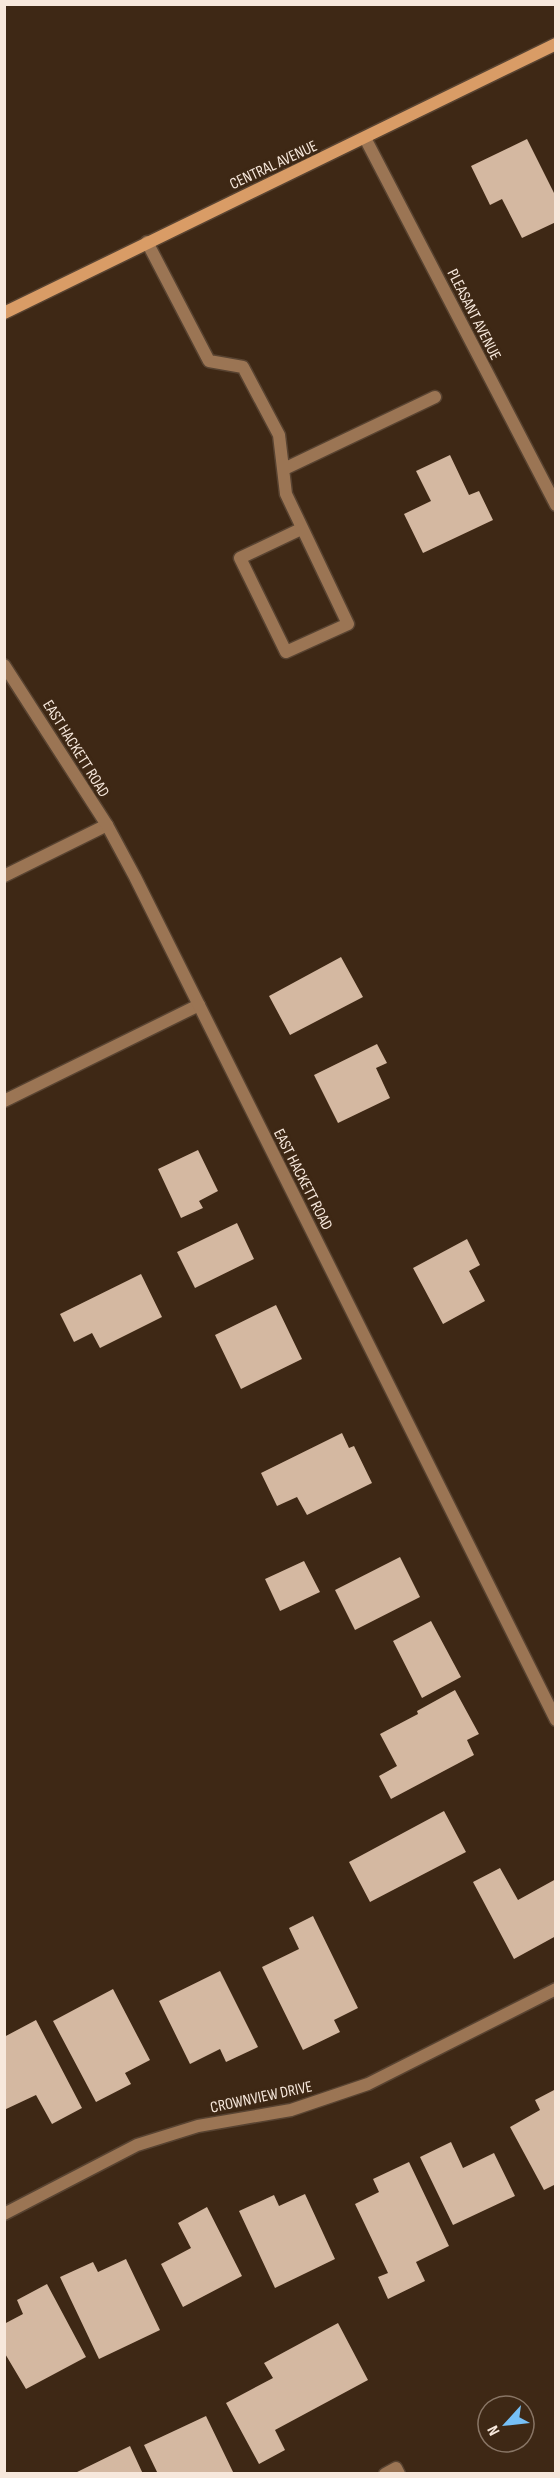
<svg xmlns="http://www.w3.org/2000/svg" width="560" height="2478" font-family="'Sofia Sans Condensed',sans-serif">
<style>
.building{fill:#d4b8a1}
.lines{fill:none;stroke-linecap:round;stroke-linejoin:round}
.lane-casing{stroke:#584331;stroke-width:15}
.street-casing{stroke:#584331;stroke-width:15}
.secondary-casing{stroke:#584331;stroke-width:15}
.lane{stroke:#9b7554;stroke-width:12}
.street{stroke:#9b7554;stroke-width:12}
.secondary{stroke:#d99c66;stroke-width:12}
.labels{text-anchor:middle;stroke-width:6;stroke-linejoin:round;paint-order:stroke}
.street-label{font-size:16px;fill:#f7e8dc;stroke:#3e2815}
</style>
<rect width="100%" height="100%" fill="#3e2815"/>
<path class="building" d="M527,139L556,197V222L522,238L502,199L490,205L471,166Z
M450,455L469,495L479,491L493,520L423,553L404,514L431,501L416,471Z
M341,957L363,997L290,1035L269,996Z
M377,1044L387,1063L376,1068L390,1098L338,1123L314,1075Z
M198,1150L218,1191L199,1201L203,1208L181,1218L158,1169Z
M237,1223L254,1259L195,1288L177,1252Z
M467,1239L480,1265L469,1271L485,1301L443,1324L413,1268Z
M141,1274L162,1317L100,1348L92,1333L74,1342L60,1314Z
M276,1305L302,1359L241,1389L215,1335Z
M342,1433L349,1448L354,1446L372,1483L307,1515L297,1497L277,1506L261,1473Z
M400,1557L420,1597L355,1630L335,1590Z
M304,1561L320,1592L280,1611L265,1579Z
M431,1621L461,1677L422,1698L393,1641Z
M455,1690L479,1734L467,1740L474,1755L391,1799L379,1776L397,1766L380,1734L418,1714L417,1711Z
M444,1811L466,1852L370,1902L349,1862Z
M500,1868L518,1900L556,1879V1936L514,1959L473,1882Z
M313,1916L358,2008L334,2020L340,2032L303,2050L262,1967L299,1949L289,1928Z
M220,1971L258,2047L226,2062L220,2049L190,2064L159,2001Z
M113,1989L150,2060L125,2073L131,2084L96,2102L53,2021Z
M36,2020L82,2108L52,2124L36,2095L4,2110V2037Z
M556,2089V2184L544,2190L510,2127L540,2110L535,2100Z
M451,2142L463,2168L494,2153L515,2196L453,2225L420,2157Z
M409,2162L449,2246L416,2262L425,2281L388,2299L378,2277L388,2273L355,2204L379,2192L373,2179Z
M305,2194L335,2259L275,2288L239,2211L274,2195L279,2206Z
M207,2207L242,2276L183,2307L161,2264L191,2248L178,2223Z
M126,2259L160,2330L99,2359L60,2277L93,2262L98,2272Z
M47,2284L86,2357L26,2389L4,2352V2324L23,2314L17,2300Z
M338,2323L368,2380L275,2430L285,2450L259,2464L226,2403L273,2378L264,2363Z
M206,2416L234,2474H158L144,2445Z
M130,2446L143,2474H73Z"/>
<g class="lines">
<defs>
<path id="lane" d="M147,242L209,361L243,367L279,435L286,494L348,624L286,652L240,558L301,529
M284,469L435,397
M4,876L107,825
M4,1101L199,1005"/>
<path id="street" d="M365,138L556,505
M4,665L107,825L135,877L556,1720
M4,2214L137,2145L198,2126L291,2110L368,2084L556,1989
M385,2474L396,2468L399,2474"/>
<path id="secondary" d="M4,313L556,44"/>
</defs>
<use href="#lane" class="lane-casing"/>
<use href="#street" class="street-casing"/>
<use href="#secondary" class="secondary-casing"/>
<use href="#lane" class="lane"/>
<use href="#street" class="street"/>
<use href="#secondary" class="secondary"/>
</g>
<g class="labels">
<g class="street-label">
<text transform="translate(273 164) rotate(-25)" y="6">CENTRAL AVENUE</text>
<text transform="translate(475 314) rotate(63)" y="6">PLEASANT AVENUE</text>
<text transform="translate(77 748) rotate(58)" y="6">EAST HACKETT ROAD</text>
<text transform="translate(304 1179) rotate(63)" y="6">EAST HACKETT ROAD</text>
<text transform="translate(261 2096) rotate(-12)" y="6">CROWNVIEW DRIVE</text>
</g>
</g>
<rect width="560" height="2478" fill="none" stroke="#f7e8dc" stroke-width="12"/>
<g transform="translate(506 2424) rotate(243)"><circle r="28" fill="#3e2815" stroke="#887565" stroke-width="1.5"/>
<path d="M0-4.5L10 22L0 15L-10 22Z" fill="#76c0f7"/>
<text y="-9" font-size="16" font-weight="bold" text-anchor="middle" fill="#f7e8dc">N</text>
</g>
</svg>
